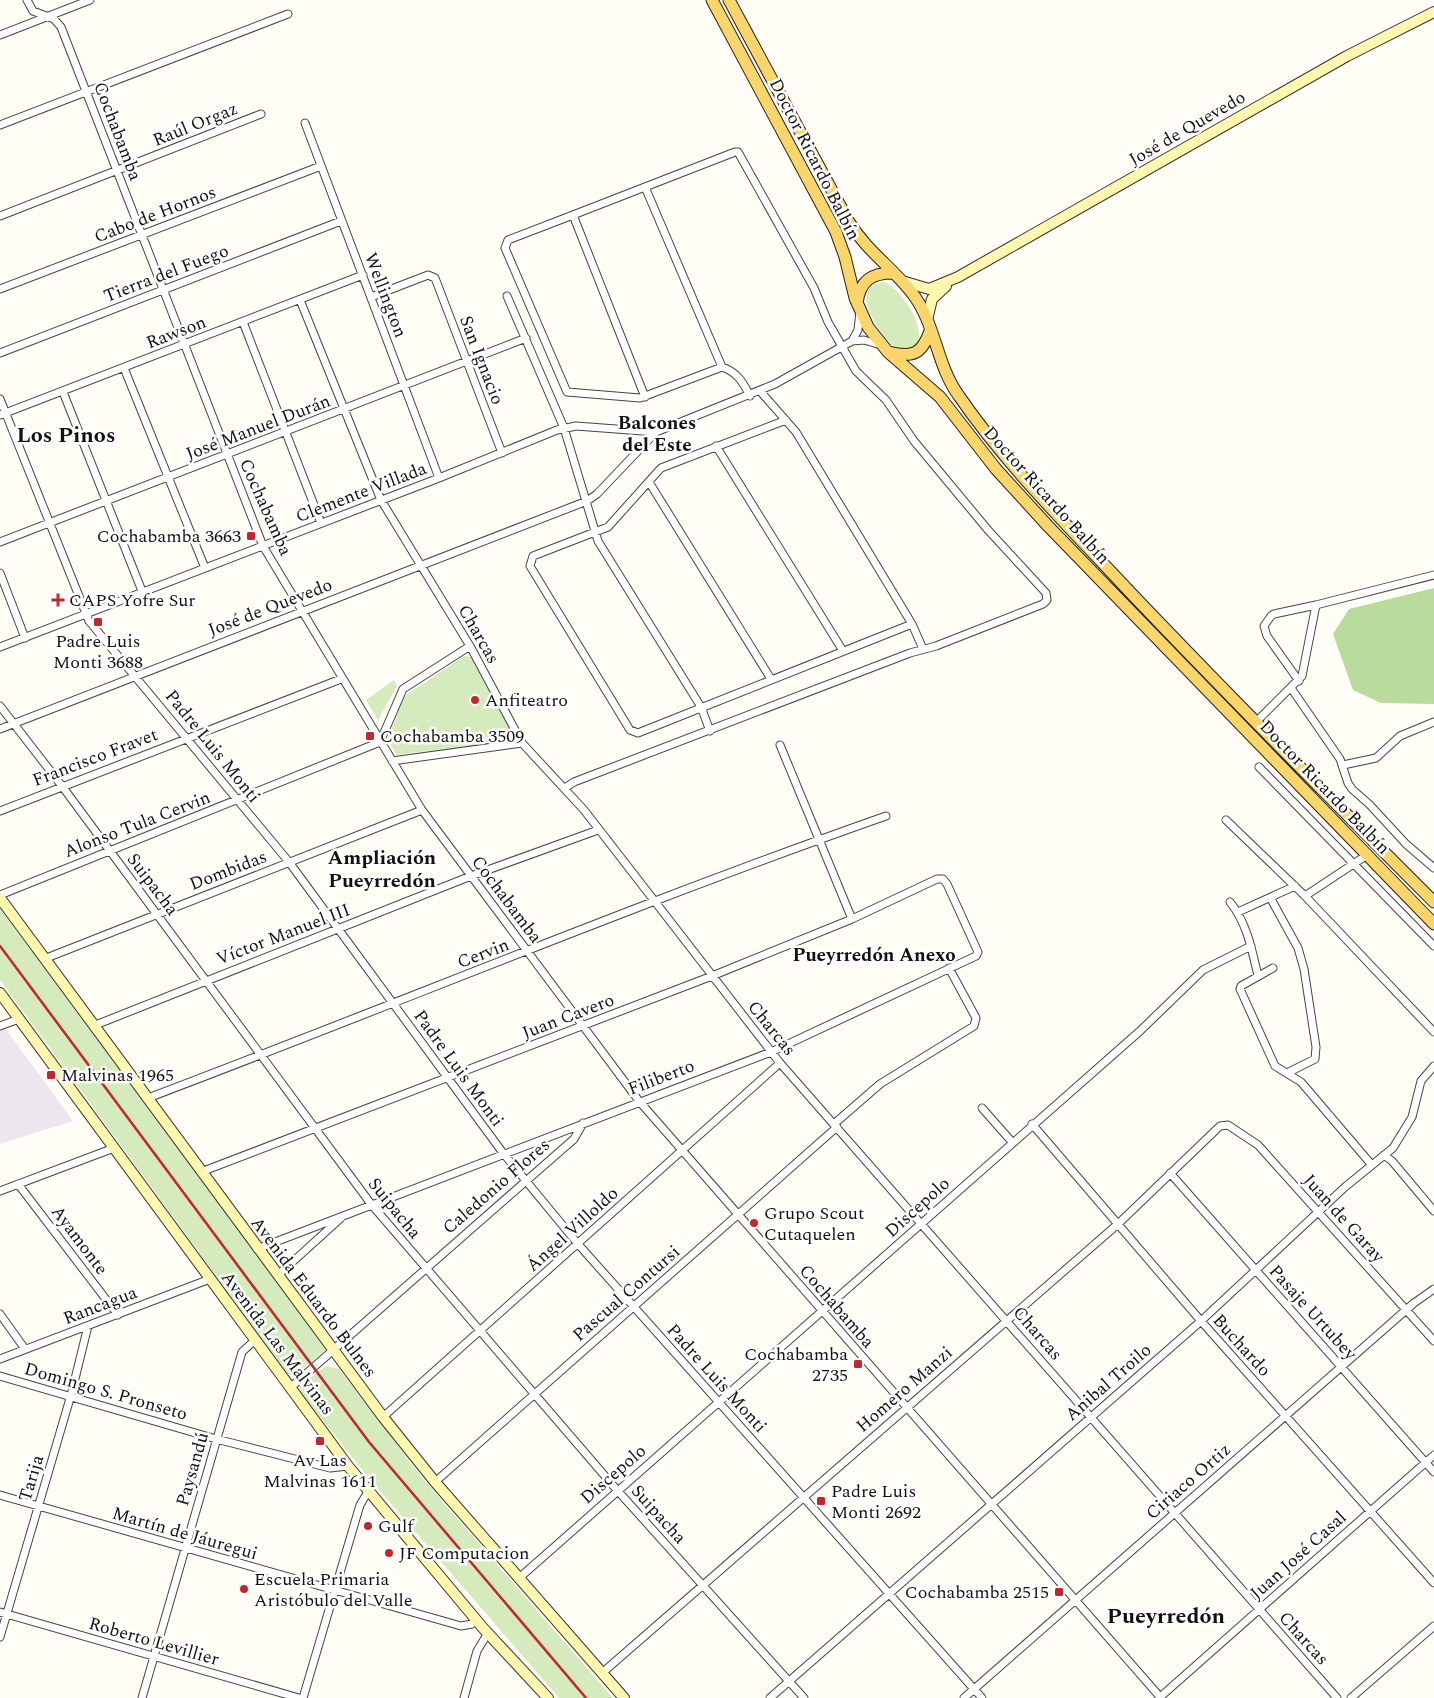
<svg xmlns="http://www.w3.org/2000/svg" width="1434" height="1698" font-family="Spectral,serif">
<style>
.industrial{fill:#eee6ef}
.green{fill:#d5ebbd}
.forest{fill:#b9dc9c}
.lines{fill:none;stroke-linecap:round;stroke-linejoin:round}
.street-casing{stroke:#444;stroke-width:9}
.secondary-casing{stroke:#333;stroke-width:12}
.primary-casing{stroke:#222;stroke-width:13}
.street{stroke:#fff;stroke-width:7}
.secondary{stroke:#fff6b0;stroke-width:10}
.primary{stroke:#f9d66b;stroke-width:11}
.rail{stroke:#c4262e;stroke-width:2.5}
.poi-dot{fill:#c4262e;stroke:#fff;stroke-width:2}
.labels{text-anchor:middle;stroke-width:5;stroke-linejoin:round;paint-order:stroke}
.street-label{font-size:18px;fill:#111;stroke:#fff}
.poi-label{font-size:18px;fill:#111;stroke:#fff;text-anchor:start}
.neighbourhood-label{font-size:19px;font-weight:bold;fill:#111;stroke:#fff}
.quarter-label{font-size:20px;font-weight:bold;fill:#111;stroke:#fff}
.district-label{font-size:22px;font-weight:bold;fill:#111;stroke:#fff}
</style>
<rect width="100%" height="100%" fill="#fffdf5"/>
<path class="industrial" d="M0,1021L73,1121L0,1144Z"/>
<path class="green" d="M884,282C909,292 944,361 893,346C879,332 846,287 884,282Z
M464,656L471,657L512,732L506,740L397,755L388,741L403,697Z
M394,680L397,686L378,720L366,700Z
M0,902L322,1342L325,1350L296,1375L288,1374L0,980Z
M326,1366L339,1369L424,1480L613,1698H559L368,1477L301,1393L300,1386Z"/>
<path class="forest" d="M1434,588V704L1381,703L1353,690L1333,634L1349,609Z"/>
<g class="lines">
<defs>
<path id="street" d="M27,0L33,11L54,19L61,27L263,546L422,810L639,1101L1161,1698
M0,35L90,0
M305,123L439,478
M0,125L288,14
M645,187L722,367C737,372 743,382 750,396
M573,215L508,240L505,248L567,392L640,398L722,367
M0,216L261,114
M0,289L321,166
M507,296L564,428L598,541L701,707L710,731
M371,297L428,275L435,278L502,453
M300,300L381,500L470,646L522,743L584,810L780,1063L1337,1698
M243,322L321,523
M852,341L858,330L860,312
M0,353L341,221
M124,368L205,568
M760,391L796,432L912,624L923,649
M63,392L142,591
M0,399L89,621L289,862L503,1153L578,1244L982,1698
M0,415L363,275
M786,420L661,468L608,527L533,556L530,566L630,730L638,733L912,624
M716,446L843,651
M649,482L771,679
M0,542L526,338
M0,573L25,638
M0,647L439,478L557,430L576,426L656,432L775,384L852,341L864,340L881,345
M1299,681L1267,636L1264,626L1271,616L1274,614L1316,605
M1291,688L1340,759L1348,783L1352,789L1370,805L1406,844L1434,868
M0,706L62,786L371,1204L617,1490L804,1698
M1256,722L1302,676L1316,605L1434,575
M0,729L587,501L597,494L656,432
M780,745L852,919
M392,761L522,743
M1343,765L1376,758L1400,736L1434,722
M1259,767L1434,946
M565,788L574,782L910,653L936,646L1043,604L1047,600L1046,593L988,530L914,441L886,400L856,371L828,322L814,288L738,152H735L573,215L645,397
M0,811L341,679
M1226,820L1305,896L1434,1032
M0,895L380,742L403,689L470,646
M1305,896L1367,855
M1271,899L1298,948L1304,969L1316,1047L1315,1059L1287,1073
M1230,902C1247,923 1252,950 1258,976
M1238,912L1295,886
M44,959L422,810
M1273,968L1241,986L1240,989L1275,1066L1301,1082L1371,1164
M0,1026L19,1019
M93,1026L471,876L598,830
M148,1098C394,1005 638,903 886,816
M982,1108L1012,1142
M834,1124L880,1084L974,1026L976,1018L949,968
M1032,1124L1201,1321L1434,1583
M1384,1155L1392,1161L1434,1211
M201,1172L712,976L852,919L937,879H943L947,884L978,952L976,956L771,1052L257,1249
M1170,1173L1434,1472
M18,1184L118,1315
M0,1191L114,1148
M278,1275L341,1218
M0,1314L25,1349
M0,1359L210,1279
M0,1376L216,1439L330,1468L348,1466
M291,1387L574,1139L583,1123
M383,1417L780,1063
M435,1482L837,1127
M0,1495L461,1626L472,1624L477,1620
M518,1579L1140,1031L1203,970L1251,946
M0,1612L299,1698
M0,1637L71,1395L88,1326
M602,1673L1118,1224L1220,1126L1228,1125L1258,1145L1434,1341
M142,1698L242,1352L255,1340
M303,1698L360,1505L369,1490
M464,1698L477,1651L488,1633
M770,1698L1201,1321L1345,1187L1393,1148L1412,1117L1421,1081L1434,1066
M964,1698L1414,1303L1434,1289
M1159,1698L1434,1455
M1351,1698L1434,1626"/>
<path id="secondary" d="M902,281L929,289L958,277L1347,56L1434,12
M927,320L932,299L946,286
M0,898L383,1417L435,1482L624,1698
M0,993L348,1466L483,1628L548,1698"/>
<path id="primary" d="M712,0L836,232L845,257L855,298L868,327L888,352L940,397L996,469L1048,526L1434,924
M729,0L849,222C868,253 896,270 915,297C936,327 937,366 959,396C1008,467 1070,528 1129,591C1229,696 1331,799 1434,902
M857,303C860,281 871,273 893,273
M889,352C913,358 922,354 930,331"/>
</defs>
<use href="#street" class="street-casing"/>
<use href="#secondary" class="secondary-casing"/>
<use href="#primary" class="primary-casing"/>
<use href="#street" class="street"/>
<use href="#secondary" class="secondary"/>
<use href="#primary" class="primary"/>
<path class="rail" d="M0,946L369,1442L586,1698"/>
</g>
<g class="poi-dot">
<rect x="246" y="531" width="10" height="10" rx="2.5"/>
<path d="M55.5 592.5h5v5h5v5h-5v5h-5v-5h-5v-5h5z"/>
<rect x="93" y="617" width="10" height="10" rx="2.5"/>
<circle cx="475" cy="700" r="5"/>
<rect x="365" y="731" width="10" height="10" rx="2.5"/>
<rect x="46" y="1070" width="10" height="10" rx="2.5"/>
<circle cx="754" cy="1223" r="5"/>
<rect x="853" y="1359" width="10" height="10" rx="2.5"/>
<rect x="315" y="1436" width="10" height="10" rx="2.5"/>
<rect x="816" y="1496" width="10" height="10" rx="2.5"/>
<circle cx="368" cy="1526" r="5"/>
<circle cx="389" cy="1553" r="5"/>
<circle cx="244" cy="1589" r="5"/>
<rect x="1054" y="1587" width="10" height="10" rx="2.5"/>
</g>
<g class="labels">
<g class="street-label">
<text transform="translate(195 124) rotate(-22)" y="6">Raúl Orgaz</text>
<text transform="translate(1187 128) rotate(-30)" y="6">José de Quevedo</text>
<text transform="translate(118 131) rotate(69)" y="6">Cochabamba</text>
<text transform="translate(815 159) rotate(63)" y="6">Doctor Ricardo Balbín</text>
<text transform="translate(155 214) rotate(-21)" y="6">Cabo de Hornos</text>
<text transform="translate(166 273) rotate(-21)" y="6">Tierra del Fuego</text>
<text transform="translate(386 295) rotate(69)" y="6">Wellington</text>
<text transform="translate(176 332) rotate(-21)" y="6">Rawson</text>
<text transform="translate(482 360) rotate(69)" y="6">San Ignacio</text>
<text transform="translate(258 427) rotate(-21)" y="6">José Manuel Durán</text>
<text transform="translate(361 492) rotate(-21)" y="6">Clemente Villada</text>
<text transform="translate(1047 495) rotate(48)" y="6">Doctor Ricardo Balbín</text>
<text transform="translate(266 507) rotate(66)" y="6">Cochabamba</text>
<text transform="translate(270 607) rotate(-21)" y="6">José de Quevedo</text>
<text transform="translate(479 634) rotate(60)" y="6">Charcas</text>
<text transform="translate(213 746) rotate(51)" y="6">Padre Luis Monti</text>
<text transform="translate(95 757) rotate(-21)" y="6">Francisco Fravet</text>
<text transform="translate(1325 787) rotate(46)" y="6">Doctor Ricardo Balbín</text>
<text transform="translate(137 824) rotate(-21)" y="6">Alonso Tula Cervin</text>
<text transform="translate(228 870) rotate(-21)" y="6">Dombidas</text>
<text transform="translate(153 884) rotate(53)" y="6">Suipacha</text>
<text transform="translate(507 899) rotate(53)" y="6">Cochabamba</text>
<text transform="translate(283 934) rotate(-21)" y="6">Víctor Manuel III</text>
<text transform="translate(483 953) rotate(-21)" y="6">Cervin</text>
<text transform="translate(568 1016) rotate(-21)" y="6">Juan Cavero</text>
<text transform="translate(772 1028) rotate(51)" y="6">Charcas</text>
<text transform="translate(459 1068) rotate(54)" y="6">Padre Luis Monti</text>
<text transform="translate(661 1077) rotate(-21)" y="6">Filiberto</text>
<text transform="translate(496 1186) rotate(-41)" y="6">Caledonio Flores</text>
<text transform="translate(917 1207) rotate(-42)" y="6">Discepolo</text>
<text transform="translate(395 1208) rotate(51)" y="6">Suipacha</text>
<text transform="translate(1344 1218) rotate(48)" y="6">Juan de Garay</text>
<text transform="translate(572 1229) rotate(-42)" y="6">Ángel Villoldo</text>
<text transform="translate(80 1240) rotate(53)" y="6">Ayamonte</text>
<text transform="translate(626 1293) rotate(-41)" y="6">Pascual Contursi</text>
<text transform="translate(314 1297) rotate(53)" y="6">Avenida Eduardo Bulnes</text>
<text transform="translate(100 1305) rotate(-21)" y="6">Rancagua</text>
<text transform="translate(837 1306) rotate(49)" y="6">Cochabamba</text>
<text transform="translate(1313 1312) rotate(48)" y="6">Pasaje Urtubey</text>
<text transform="translate(1038 1333) rotate(49)" y="6">Charcas</text>
<text transform="translate(278 1343) rotate(53)" y="6">Avenida Las Malvinas</text>
<text transform="translate(1242 1345) rotate(48)" y="6">Buchardo</text>
<text transform="translate(717 1378) rotate(48)" y="6">Padre Luis Monti</text>
<text transform="translate(1108 1382) rotate(-41)" y="6">Anibal Troilo</text>
<text transform="translate(904 1389) rotate(-41)" y="6">Homero Manzi</text>
<text transform="translate(106 1391) rotate(16)" y="6">Domingo S. Pronseto</text>
<text transform="translate(192 1469) rotate(-74)" y="6">Paysandú</text>
<text transform="translate(613 1474) rotate(-41)" y="6">Discepolo</text>
<text transform="translate(31 1478) rotate(-73)" y="6">Tarija</text>
<text transform="translate(1188 1481) rotate(-41)" y="6">Ciriaco Ortiz</text>
<text transform="translate(659 1514) rotate(48)" y="6">Suipacha</text>
<text transform="translate(185 1533) rotate(16)" y="6">Martín de Jáuregui</text>
<text transform="translate(1298 1555) rotate(-42)" y="6">Juan José Casal</text>
<text transform="translate(1304 1638) rotate(48)" y="6">Charcas</text>
<text transform="translate(154 1641) rotate(16)" y="6">Roberto Levillier</text>
</g>
<g class="poi-label">
<text x="241" y="542" text-anchor="end">Cochabamba 3663</text>
<text x="69" y="606">CAPS Yofre Sur</text>
<text x="98" y="647" text-anchor="middle">Padre Luis<tspan x="98" dy="21">Monti 3688</tspan></text>
<text x="485" y="706">Anfiteatro</text>
<text x="380" y="742">Cochabamba 3509</text>
<text x="61" y="1081">Malvinas 1965</text>
<text x="764" y="1219">Grupo Scout<tspan x="764" dy="21">Cutaquelen</tspan></text>
<text x="848" y="1360" text-anchor="end">Cochabamba<tspan x="848" dy="21">2735</tspan></text>
<text x="320" y="1466" text-anchor="middle">Av Las<tspan x="320" dy="21">Malvinas 1611</tspan></text>
<text x="831" y="1497">Padre Luis<tspan x="831" dy="21">Monti 2692</tspan></text>
<text x="378" y="1532">Gulf</text>
<text x="399" y="1559">JF Computacion</text>
<text x="254" y="1585">Escuela Primaria<tspan x="254" dy="21">Aristóbulo del Valle</tspan></text>
<text x="1049" y="1598" text-anchor="end">Cochabamba 2515</text>
</g>
<g class="neighbourhood-label">
<text x="657" y="429">Balcones<tspan x="657" dy="22">del Este</tspan></text>
<text x="874" y="961">Pueyrredón Anexo</text>
</g>
<g class="quarter-label">
<text x="382" y="864">Ampliación<tspan x="382" dy="23">Pueyrredón</tspan></text>
</g>
<g class="district-label">
<text x="66" y="442">Los Pinos</text>
<text x="1166" y="1623">Pueyrredón</text>
</g>
</g>
</svg>
